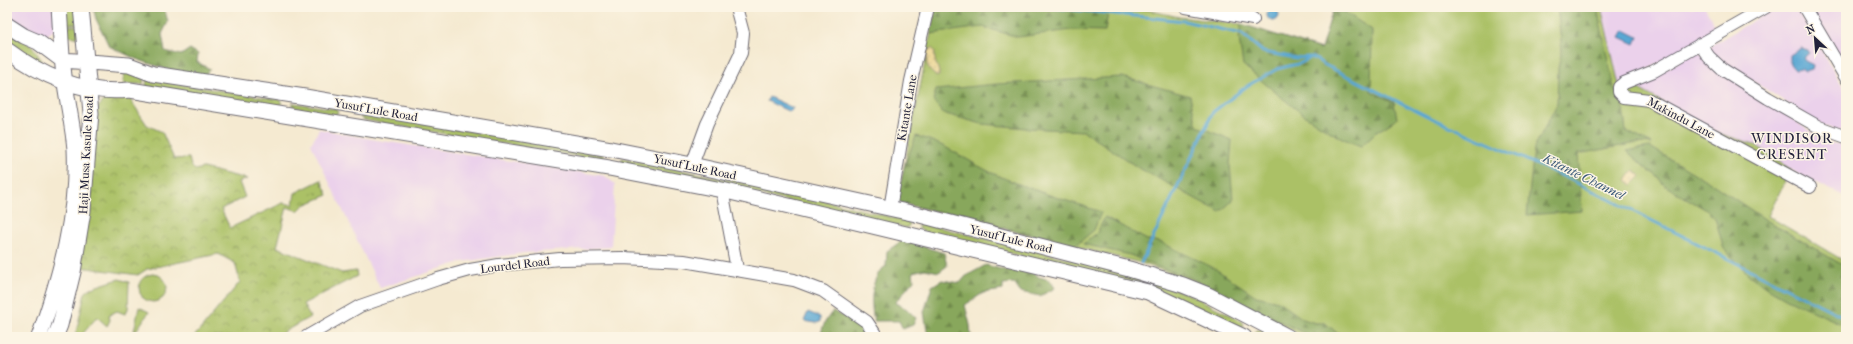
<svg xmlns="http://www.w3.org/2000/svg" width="1853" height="344" font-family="'IM FELL French Canon',serif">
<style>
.built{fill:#ebd1eb}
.green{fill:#abc166;stroke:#667250}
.forest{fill:url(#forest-firs);stroke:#55644b}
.sand{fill:url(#sand-dots);stroke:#887e6c}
.park{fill:url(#park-crowns);stroke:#667250}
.water{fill:#5aa7d3;stroke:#3e6487}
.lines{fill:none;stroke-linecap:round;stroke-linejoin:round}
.stream{stroke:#5aa7d3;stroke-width:3}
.minor-casing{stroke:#6c6870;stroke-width:14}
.major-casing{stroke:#6c6870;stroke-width:17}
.minor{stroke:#fff;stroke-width:12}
.major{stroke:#fff;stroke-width:15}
.labels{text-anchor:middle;stroke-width:3;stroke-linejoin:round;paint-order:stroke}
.street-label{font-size:12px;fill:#22223b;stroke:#fcf5e5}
.water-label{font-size:13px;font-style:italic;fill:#385778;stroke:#fcf5e5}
.quarter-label{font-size:14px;letter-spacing:1px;fill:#22223b;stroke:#fcf5e5}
</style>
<defs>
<pattern id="forest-firs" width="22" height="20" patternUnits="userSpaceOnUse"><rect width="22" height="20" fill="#88a75b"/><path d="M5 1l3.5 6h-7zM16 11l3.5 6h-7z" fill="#6f884c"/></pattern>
<pattern id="sand-dots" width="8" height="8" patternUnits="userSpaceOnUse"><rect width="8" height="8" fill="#eeda9e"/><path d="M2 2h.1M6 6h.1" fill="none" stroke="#ccbb89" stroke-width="1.8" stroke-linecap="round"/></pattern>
<pattern id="park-crowns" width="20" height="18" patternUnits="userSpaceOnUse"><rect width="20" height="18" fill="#abc166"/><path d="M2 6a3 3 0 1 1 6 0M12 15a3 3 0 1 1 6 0" fill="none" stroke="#8b9c55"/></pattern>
</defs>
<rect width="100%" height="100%" fill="#fcf5e5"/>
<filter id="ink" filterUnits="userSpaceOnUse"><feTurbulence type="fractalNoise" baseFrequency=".025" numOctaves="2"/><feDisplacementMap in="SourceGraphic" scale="8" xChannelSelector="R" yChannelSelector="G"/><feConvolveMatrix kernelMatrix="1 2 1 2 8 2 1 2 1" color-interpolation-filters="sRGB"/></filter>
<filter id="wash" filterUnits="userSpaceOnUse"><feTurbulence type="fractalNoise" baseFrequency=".012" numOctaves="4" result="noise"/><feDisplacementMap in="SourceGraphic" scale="16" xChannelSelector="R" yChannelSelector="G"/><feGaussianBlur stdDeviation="0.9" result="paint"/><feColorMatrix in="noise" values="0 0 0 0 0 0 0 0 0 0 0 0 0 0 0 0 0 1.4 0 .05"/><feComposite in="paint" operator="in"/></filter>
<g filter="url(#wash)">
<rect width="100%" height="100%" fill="#f5ead1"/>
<path class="built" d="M7,7H56L55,29L46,36L33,37L7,19Z
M1601,7H1705L1717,30L1619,86Z
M1777,7H1796L1846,92V132L1823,126L1712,55L1710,46Z
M1813,7H1846V70L1813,15Z
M1698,52L1822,140L1835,144H1846V197L1798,174L1754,144L1720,134L1634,87L1694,53Z
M319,129L382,141L605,176L615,184L611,247L524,253L461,262L380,288L311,144Z"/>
<path class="green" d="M66,7H75L78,24H65Z
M936,7H1134L1179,17L1241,24L1321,49L1334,7H1601L1619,85L1631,79L1635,87L1720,134L1754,144L1791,169L1768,216L1846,262V337H1305L1205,286L1141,263L897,202Z
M66,26H79L84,38L66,36Z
M7,31L31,45L41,59L40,65L7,40Z
M125,71L144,77L143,84H124L123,81Z
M147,79L280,100L282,104L278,108L183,91L146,86Z
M293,103L336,109L338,113L335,115L296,108L292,106Z
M363,112L604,155V158L599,160L364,120L360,117Z
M622,158L794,193L907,221L910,224L907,228L622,164Z
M920,223L1136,275L1193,296L1242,321L1244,325L1242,328L1236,327L1185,301L1142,285L930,234L919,229L918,226Z
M139 288a14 14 0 1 1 28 0a14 14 0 1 1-28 0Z
M119,279L129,282L128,309L125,314L117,311L109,315L110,320L107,326L97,317L80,337H75L85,293L91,288Z
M139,307L149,312L136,331H134Z
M1260,330L1274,337H1257L1255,334V331Z"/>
<path class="forest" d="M93,7H131L132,9L138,7H164L168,22L162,34L165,51L181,55L190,49L198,54L197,62L210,69L203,77L175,72L136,59L109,46L96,19Z
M936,7H1109L1105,31L1071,30L1018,37L983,27L930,34Z
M1557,7H1597L1614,89L1621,93L1626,131L1652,144L1637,143L1578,154L1582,211L1527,215L1534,148L1557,104L1558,68L1562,50Z
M1343,11L1372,30L1371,91L1394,102L1397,119L1375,133L1361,146C1316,130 1279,95 1243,65L1239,39L1241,24L1321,49L1332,13Z
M1122,77L1190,96L1197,126L1232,140L1230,165L1233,200L1220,212L1137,167L1084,131L1026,128L982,124L942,113L933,100L936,90L996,84Z
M916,136C943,142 967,161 992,173C1028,189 1065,200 1101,212L1094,230L1076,245L897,202L904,167Z
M1650,147L1714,185L1766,220L1846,267V326L1787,299L1764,286L1749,275L1724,249L1715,218L1705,209L1664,185L1656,175L1649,171L1627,151Z
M1105,217L1147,240L1160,242L1214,268L1256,296L1278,301L1303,319L1315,323H1325L1336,332L1350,337H1312L1189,277L1158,267L1130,255L1083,244L1097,233Z
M903,240L944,253L947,266L939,272L925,269L913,272L914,280L895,303L907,309L916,318L913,325L903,329L899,321H874C870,303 870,276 886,266L887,251Z
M986,265L1004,270L1031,271L1039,277L1050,280L1055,288L1040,296L1020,292L1014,283L1003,284V290L983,293L965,305L970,325L971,337H928L924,312L932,286L942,280L960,283L966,276Z
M833,311L866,328L872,337H821C821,327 827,318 833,311Z"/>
<path class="sand" d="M932,48L935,52C933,63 940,68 939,76H936C925,68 926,62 928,50Z
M1634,170L1641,176L1632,185L1626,180Z"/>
<path class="park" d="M116,96H128L147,125L162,132L174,159L189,158L191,166L195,170L203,168L247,179L239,182L245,197L221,209L230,228L283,203L293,205L295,193L321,180L328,195L304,205L298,211L287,207L277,247L342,273L356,271L357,276L303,304L310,317L275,337H194L240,282L235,263L218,254L147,269L138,275L80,267L89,119L104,100Z"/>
<path class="water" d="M1267 15a6 6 0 1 1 12 0a6 6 0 1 1-12 0Z
M1624,30L1638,37L1635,44L1620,37Z
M1801,48L1808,50L1809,53L1803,58L1805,61L1813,65L1812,70L1806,72L1802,69L1795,70L1790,64V55Z
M769,97L793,108L790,112L767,101Z
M808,312L820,317V322L816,323L804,321Z"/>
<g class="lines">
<path class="stream" d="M1047,7L1184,21L1242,34L1263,52L1296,58L1310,57
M1312,57L1325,65L1427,116L1567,178L1846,318
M1141,263L1213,112L1247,86L1277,69L1301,63L1312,57"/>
</g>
</g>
<g filter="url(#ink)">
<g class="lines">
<defs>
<path id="minor" d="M1186,7L1253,19
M1766,7L1654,71L1624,83L1619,87V92L1624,97L1649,100L1810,187
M1804,7L1846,78
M1700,44L1709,57L1722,69L1768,98L1819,127L1846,137
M692,165L707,124L741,53L743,33L736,7
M722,190L737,269
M890,209L911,81L928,7
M306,337L360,306L438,279L470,270L499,265L560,259L623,258L684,261L794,280L823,291L867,322L877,337"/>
<path id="major" d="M7,25L24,36L38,42L62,60
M7,50C42,76 85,95 130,90L609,168L722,190L1148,292L1244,337
M62,60L129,65L153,74L305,97L611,149L692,165L916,214L1129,269L1183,285L1208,295L1288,337
M39,337C60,277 78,214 75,149C73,127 68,105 65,83C61,58 61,32 59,7
M55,337L60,325L73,272L83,211L91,113L81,7"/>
</defs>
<use href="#minor" class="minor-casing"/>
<use href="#major" class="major-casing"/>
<use href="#minor" class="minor"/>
<use href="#major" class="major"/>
</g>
</g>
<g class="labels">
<g class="street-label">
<text transform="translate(907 108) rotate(-80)" y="4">Kitante Lane</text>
<text transform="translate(376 110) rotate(10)" y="4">Yusuf Lule Road</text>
<text transform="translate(1681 118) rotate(28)" y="4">Makindu Lane</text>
<text transform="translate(86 155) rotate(-87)" y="4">Haji Musa Kasule Road</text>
<text transform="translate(695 167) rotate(12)" y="4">Yusuf Lule Road</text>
<text transform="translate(1011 239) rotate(14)" y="4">Yusuf Lule Road</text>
<text transform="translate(515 265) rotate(-7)" y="4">Lourdel Road</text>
</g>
<g class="water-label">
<text transform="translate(1584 176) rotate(26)" y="5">Kitante Channel</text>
</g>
<g class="quarter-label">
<text x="1792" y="143">WINDISOR<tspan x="1792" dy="16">CRESENT</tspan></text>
</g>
</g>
<rect width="1853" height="344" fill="none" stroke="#fcf5e5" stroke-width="24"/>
<g transform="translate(1815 38) rotate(334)" stroke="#fcf5e5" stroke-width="3" paint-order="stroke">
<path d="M0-3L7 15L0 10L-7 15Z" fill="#22223b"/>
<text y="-6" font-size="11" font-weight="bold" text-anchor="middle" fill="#22223b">N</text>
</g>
</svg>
